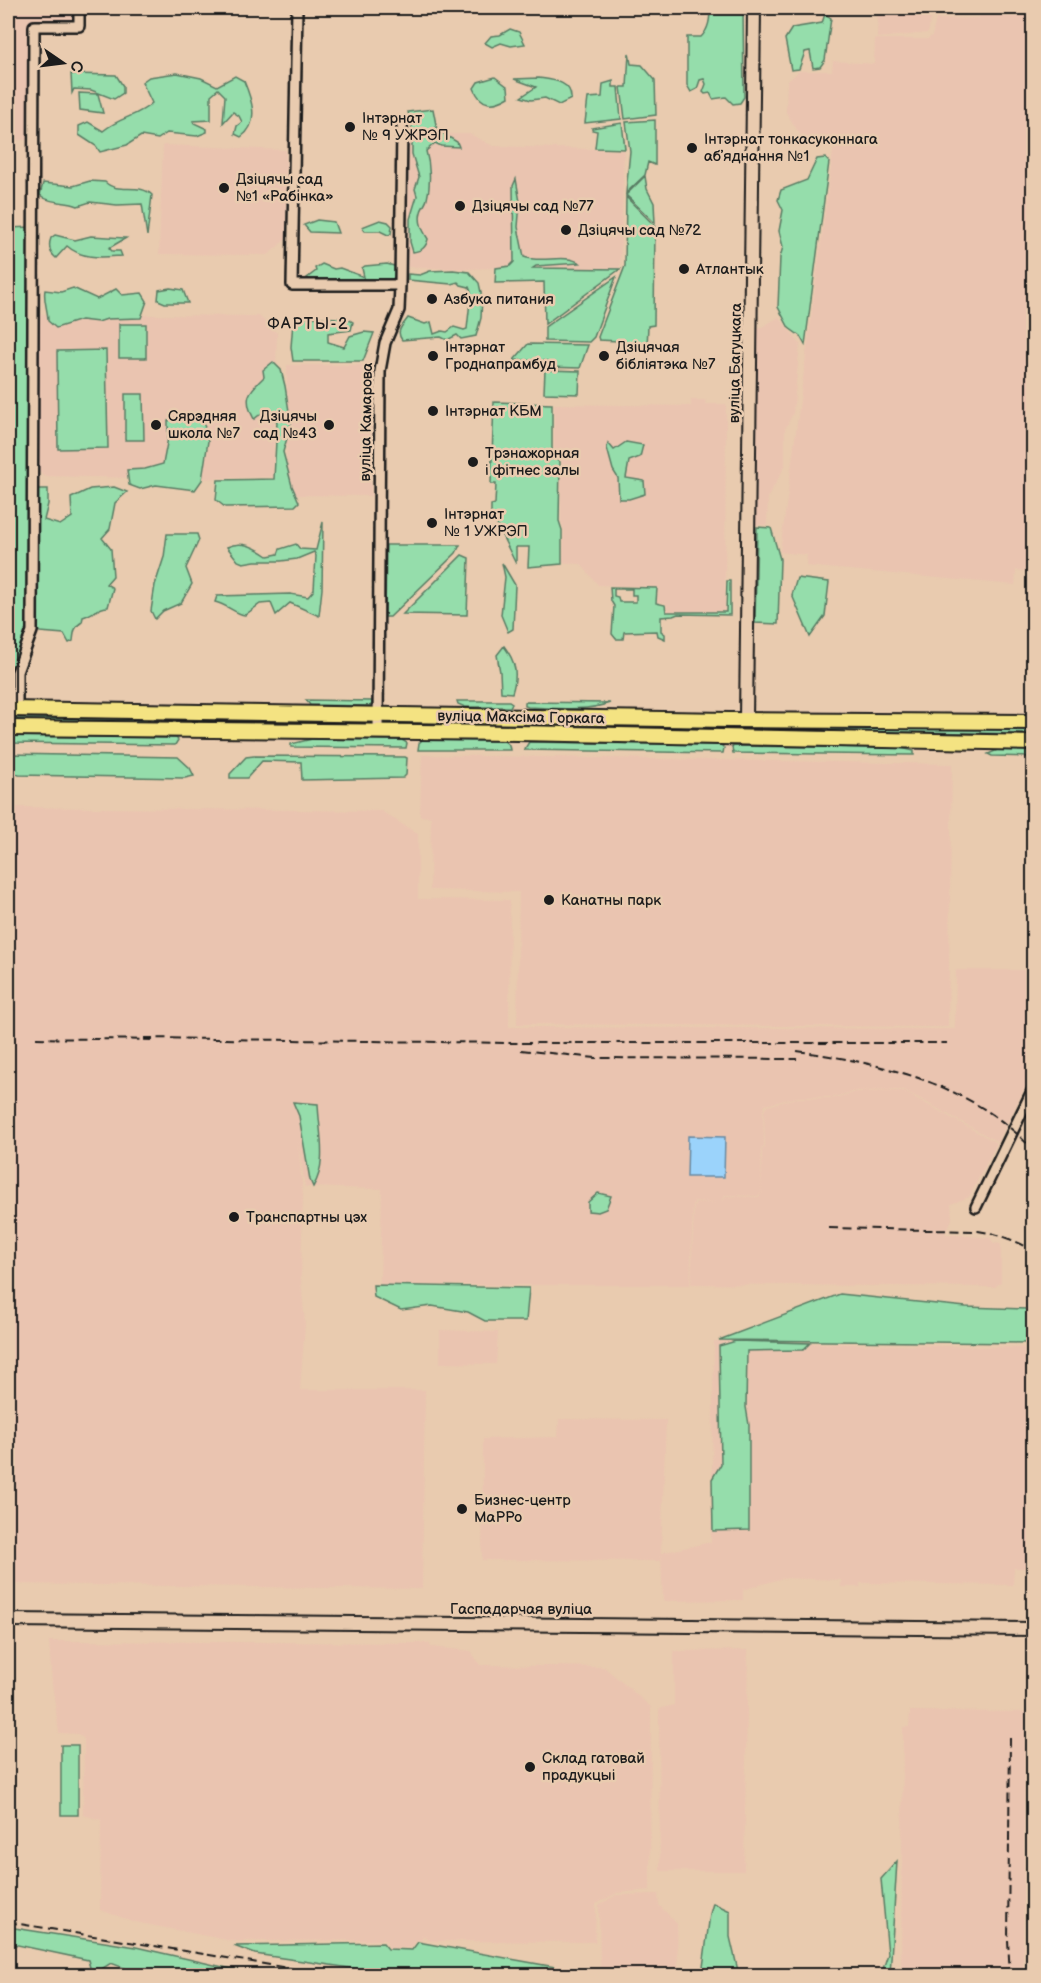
<svg xmlns="http://www.w3.org/2000/svg" width="1041" height="1983" font-family="'Balsamiq Sans',sans-serif">
<style>
.built{fill:#eac4b0}
.green{fill:#95ddab;stroke:#587c64;stroke-width:1.5;fill-rule:evenodd}
.water{fill:#9bd3fb;stroke:#688aa2;stroke-width:1.5}
.lines{fill:none;stroke-linecap:round;stroke-linejoin:round}
.street-casing{stroke:#1c1c1c;stroke-width:14}
.secondary-casing{stroke:#1c1c1c;stroke-width:16}
.primary-casing{stroke:#1c1c1c;stroke-width:18}
.street{stroke:#e9cbaf;stroke-width:9}
.secondary{stroke:#e9cbaf;stroke-width:12}
.primary{stroke:#f4e382;stroke-width:14}
.rail{stroke:#1c1c1c;stroke-width:2;stroke-dasharray:9 4.5;stroke-linecap:butt}
.poi-dot{fill:#1c1c1c;stroke:#e9cbaf;stroke-width:2}
.labels{text-anchor:middle;stroke-width:5;stroke-linejoin:round;paint-order:stroke}
.poi-label{font-size:15px;fill:#1c1c1c;stroke:#e9cbaf;text-anchor:start}
.street-label{font-size:15px;fill:#1c1c1c;stroke:#e9cbaf}
.neighbourhood-label{font-size:16px;letter-spacing:1.5px;fill:#1c1c1c;stroke:#e9cbaf}
</style>
<rect width="100%" height="100%" fill="#e9cbaf"/>
<filter id="ink" filterUnits="userSpaceOnUse"><feTurbulence type="fractalNoise" baseFrequency=".0167" numOctaves="2"/><feDisplacementMap in="SourceGraphic" scale="12" xChannelSelector="R" yChannelSelector="G"/><feConvolveMatrix kernelMatrix="1 2 1 2 8 2 1 2 1" color-interpolation-filters="sRGB"/></filter>
<g filter="url(#ink)">
<path class="built" d="M8,8H75L76,23L29,25L28,140H8Z
M878,8H979L978,15L931,18L928,33L877,38Z
M979,8H1033V572L1016,570L1015,585L806,566L807,555L780,552L834,144L804,139L797,130L786,112L787,82L799,71H832L833,61L874,64L875,39H927L932,36L936,19L979,18Z
M409,134H470L493,146L624,150L620,269L511,267L510,265L494,268L465,269L408,267Z
M163,145L286,150V239L268,255L159,254Z
M40,314L259,316L277,333L273,477L185,479L43,476L37,468Z
M779,317L800,344L793,413L785,429V466L768,497L767,525H755L757,330Z
M287,365H372L371,496L295,495L286,490Z
M691,400H705L706,404H726L725,611H667L666,603L657,602L658,587L598,585L581,564L563,563L564,530L561,521V457L554,452V404L691,406Z
M422,755L952,764L948,1027L517,1024L519,892L430,890L431,817L420,816Z
M8,807L381,811L418,834V899L510,900L509,1027L955,1029L956,970H1033V1071L998,1142L904,1090L856,1091L834,1097H798L765,1105L763,1111L764,1145L761,1150L762,1192L758,1196L725,1195L722,1203L726,1196L759,1197L762,1192V1150L765,1146L764,1111L767,1106L797,1098H834L856,1092L903,1091L997,1143L969,1197L951,1204L952,1219L945,1234L990,1238L994,1243L1001,1244V1282L995,1287L691,1284L694,1207L696,1202L715,1203L695,1201L693,1206L690,1285H380L382,1189L305,1187L298,1143L303,1195L301,1280L305,1324L300,1390H425L422,1589L8,1584Z
M440,1330L498,1332L496,1364L440,1363Z
M714,1341L1033,1348V1568H1014L1013,1585L860,1583V1587H841V1580L783,1578L743,1590V1600L663,1601L661,1557L660,1561L482,1560L483,1439L558,1437L559,1419L666,1420L661,1553L711,1542Z
M49,1641L429,1643L431,1647L471,1651L480,1665L604,1667L651,1707L650,1890L617,1893L596,1904L595,1942L430,1941L423,1936L422,1940H417L411,1948H389L385,1940L232,1941L135,1922L100,1910L101,1820L83,1815L84,1739L78,1734L59,1733L52,1683Z
M748,1650L744,1871H660L659,1709L674,1705V1651Z
M910,1711L1025,1712L1023,1975L901,1976L903,1727H909Z
M1033,1763L1034,1840H1031L1030,1767Z
M658,1894L659,1905L677,1924L678,1969L600,1971L599,1905L616,1895Z"/>
<path class="green" d="M710,8H743L744,97L740,103L733,104L726,97L713,99L710,93L705,94L703,92L706,84L704,79L700,80L697,89L691,92L687,85V37H701C709,29 710,19 710,8Z
M825,14L831,18L825,60L820,67L813,68L810,51L805,52L799,69L791,70L785,39L792,28L822,23Z
M510,29L519,32L525,44L511,46L501,43L492,47L485,43L491,36L500,35Z
M629,53L631,64L642,65L655,80L656,115L625,119L621,87H627Z
M177,73L201,78L217,86L235,76L244,81C251,98 261,123 241,137L235,134L237,126L242,122L239,116L233,112L223,123L225,96L218,89L211,95V120L193,121L194,123L207,129V132L197,136L167,133L158,139L141,136L127,145L100,152L96,146L79,135V126L88,122L103,131C120,117 139,116 152,103L142,82L149,77Z
M71,74L116,75L123,86V93L114,99L91,90L74,89L72,93Z
M495,77L508,87L509,97C494,106 481,107 474,88L478,82Z
M539,78C552,80 572,81 571,99L559,105L545,98L531,100L521,97L536,87L514,79Z
M613,81V87H618L621,119L585,123L588,98L602,97L603,84Z
M79,93L98,94L103,113L80,110Z
M433,109L437,130L457,142L459,147L441,146L435,143L426,151C430,165 431,184 427,199C426,204 422,207 421,212C418,222 423,231 428,239C426,248 421,251 413,252L410,242V219L417,196L415,189L419,177L412,154V128L408,112Z
M655,120V165L648,162L645,175L626,193L630,151L626,122Z
M622,123L625,149L595,148L597,131L592,130V128Z
M825,158L829,162L805,345L800,336L789,328L778,307L780,257L783,247L779,231L783,210L778,200L781,190L807,180L817,159Z
M645,176L647,189L654,203L655,223L626,195Z
M516,179L520,202L518,227L524,257C542,264 564,253 580,263L536,266L533,268L620,269L545,324L544,282L495,283L496,268L510,266L514,262L513,186Z
M90,181L105,182C119,195 138,182 152,195L147,236L142,204L117,205L90,202L78,206C66,201 50,204 40,195L43,183L73,186Z
M626,197L655,226L654,325L648,326L647,347L653,350L638,351L619,341L599,340L598,337L625,266Z
M317,220L334,222L338,233L310,232L304,225Z
M380,220L388,222L392,226L391,234L388,235L380,231H365L362,227Z
M32,227L29,626L13,669L12,692H8V228Z
M55,235L75,240L91,236L126,238L109,248L112,251H120L122,256C103,257 83,260 67,246L56,258C50,253 48,246 51,238Z
M322,264L334,269L340,268L364,277L362,268L365,266L387,264L394,266L399,275L385,283L319,281L307,278L316,271L315,268Z
M453,270L469,272L479,283L482,297L481,318L476,336L461,339L457,335L447,340L441,337L402,340C395,331 403,325 408,318L425,324L431,322L434,334L442,331L447,332L454,327L464,330L467,329L471,292L469,287L461,285L458,282L451,284L408,280V274L420,275L430,271Z
M616,277L594,337L589,342L545,341V327Z
M73,288L97,299L116,289L122,295L142,293L147,301L141,318L107,319L98,322L81,320L56,328L48,321C48,310 43,300 45,290L61,292Z
M170,288L183,290L188,303H165L158,300L159,290Z
M302,317L346,318L353,322L351,330L328,333V342L344,347L350,336L364,332L374,333L363,361H293L291,347L293,322Z
M119,324H146V358H119Z
M528,344L588,345L580,368L547,367V361L514,360Z
M106,350L108,448L58,449L57,351Z
M273,362L281,370L285,386L291,424L283,452L292,486L299,502L295,506L225,507L216,500L218,480L274,479L277,422L271,414L262,413L254,419C243,398 248,392 264,377L263,370Z
M545,370L580,371L579,394L544,393Z
M125,394H143L144,440H125Z
M494,402L552,404V454L560,462L559,521L562,530V564L528,567L529,547H516V564L491,513V505L495,504L496,484H491Z
M180,416H202L208,441L202,480L195,490L156,485L140,489L129,485L127,470L145,469L163,464L168,438V421Z
M626,442L643,445L640,457L629,461L626,478L644,481L645,494L629,499H619L618,478L613,470L607,448L608,443L614,450Z
M114,487L127,492L115,503L110,529L102,538L111,549L113,576L106,584L113,588L108,607C98,607 92,615 83,617L82,622C74,627 74,632 73,641L69,643L64,634L40,632L34,626L38,489H48V504L44,520L60,525L72,517L71,498L90,489Z
M323,522L322,589L319,616L290,603L276,615L271,603L260,604L245,615C235,614 228,605 215,602L217,596L290,594L308,597L314,590L316,556L314,552L297,559L281,561H255L243,563L238,561L227,547C242,540 255,547 268,556L278,554L280,549L296,544L300,549L316,550Z
M757,527L771,528L780,559L778,624L755,623Z
M167,534H197L199,540L186,568L192,584L181,603L163,611L155,619L151,611L155,585L164,557Z
M386,545H460L456,553L390,617H385Z
M462,555L469,558L467,615L403,614Z
M502,563L515,585L513,629L508,632L501,615L505,577Z
M797,578L829,582L825,616L810,637L792,595Z
M727,581H730V615L678,614L673,616L661,617V631L665,634V639L658,636L657,631L624,632L623,639H616L612,634L614,606L611,601L610,587L657,588L656,603L665,605L666,612H726ZM614,589H632V595H636V602H619L618,597L614,596Z
M504,646C516,662 518,674 512,693L501,692L500,672L497,655Z
M306,700L372,701V704L370,706L310,705Z
M457,701H509L512,703L510,707H465L458,704Z
M525,702L610,703C584,712 555,708 528,707L525,706Z
M8,718L356,723V727L8,724Z
M390,722L725,726V730L389,726Z
M759,727L1033,730L1034,734L762,730Z
M8,736L176,738L178,740L175,745L8,743Z
M312,739L402,740L407,743L406,748L291,747V744Z
M422,740L504,741L509,745L510,750H418L419,743Z
M529,742L721,745L724,748L723,753L524,750Z
M735,746L901,748L914,751V755L733,753L732,747Z
M1000,749L1033,750V757L992,756L988,754Z
M8,754L178,757L190,768L194,776L185,778L19,775L8,770Z
M254,756L405,757L407,758L406,775L403,778L302,780L301,762L262,761L247,778H230V774L246,757Z
M293,1102L318,1104C319,1132 328,1163 313,1187L310,1180L299,1116Z
M598,1193L611,1196L606,1209L598,1212L588,1211V1202Z
M373,1285L529,1288L526,1321H485L468,1312L432,1306L401,1310L374,1297Z
M840,1294L966,1307L1028,1309L1033,1299V1343L719,1340Z
M736,1341L810,1343L803,1350L747,1351L746,1407L749,1425V1530L713,1531L712,1479L721,1464L719,1346Z
M61,1745H78V1815H61Z
M897,1861L890,1975H881L888,1954L881,1879Z
M713,1903L730,1911V1937L739,1975H702L710,1914Z
M8,1927L136,1947L249,1973L272,1975H143L111,1963L92,1975L88,1960L8,1943Z
M418,1942L555,1967L558,1975H398L255,1954L234,1946L383,1943L388,1949L412,1950Z"/>
<path class="water" d="M688,1136L725,1137L724,1177H687Z"/>
<g class="lines">
<defs>
<path id="street" d="M297,8L292,285H400L399,310L385,343L380,371L378,732
M400,285L402,127
M17,709V672L32,631L34,26H79V8
M976,1207L1034,1087"/>
<path id="secondary" d="M746,720L754,8
M8,1620L1034,1629"/>
<path id="primary" d="M8,709L729,720L1034,722
M8,728L517,733L1034,743"/>
</defs>
<use href="#street" class="street-casing"/>
<use href="#secondary" class="secondary-casing"/>
<use href="#primary" class="primary-casing"/>
<use href="#street" class="street"/>
<use href="#secondary" class="secondary"/>
<use href="#primary" class="primary"/>
<path class="rail" d="M36,1038L153,1040
M144,1038L512,1043H947
M521,1050L596,1058L797,1059
M797,1051C882,1063 974,1084 1034,1151
M829,1228L978,1231C999,1234 1015,1240 1034,1251
M8,1922L337,1976
M1010,1976L1008,1940L1010,1738"/>
</g>
</g>
<g class="poi-dot">
<circle cx="350" cy="127" r="6"/>
<circle cx="692" cy="148" r="6"/>
<circle cx="224" cy="188" r="6"/>
<circle cx="460" cy="206" r="6"/>
<circle cx="566" cy="230" r="6"/>
<circle cx="684" cy="269" r="6"/>
<circle cx="432" cy="299" r="6"/>
<circle cx="433" cy="356" r="6"/>
<circle cx="604" cy="356" r="6"/>
<circle cx="433" cy="411" r="6"/>
<circle cx="156" cy="425" r="6"/>
<circle cx="329" cy="425" r="6"/>
<circle cx="473" cy="462" r="6"/>
<circle cx="432" cy="523" r="6"/>
<circle cx="549" cy="900" r="6"/>
<circle cx="234" cy="1217" r="6"/>
<circle cx="462" cy="1509" r="6"/>
<circle cx="530" cy="1767" r="6"/>
</g>
<g class="labels">
<g class="poi-label">
<text x="362" y="123">Інтэрнат<tspan x="362" dy="17">№ 9 УЖРЭП</tspan></text>
<text x="704" y="144">Інтэрнат тонкасуконнага<tspan x="704" dy="17">абʼяднання №1</tspan></text>
<text x="236" y="184">Дзіцячы сад<tspan x="236" dy="17">№1 «Рабінка»</tspan></text>
<text x="472" y="211">Дзіцячы сад №77</text>
<text x="578" y="235">Дзіцячы сад №72</text>
<text x="696" y="274">Атлантык</text>
<text x="444" y="304">Азбука питания</text>
<text x="445" y="352">Інтэрнат<tspan x="445" dy="17">Гроднапрамбуд</tspan></text>
<text x="616" y="352">Дзіцячая<tspan x="616" dy="17">бібліятэка №7</tspan></text>
<text x="445" y="416">Інтэрнат КБМ</text>
<text x="168" y="421">Сярэдняя<tspan x="168" dy="17">школа №7</tspan></text>
<text x="317" y="421" text-anchor="end">Дзіцячы<tspan x="317" dy="17">сад №43</tspan></text>
<text x="485" y="458">Трэнажорная<tspan x="485" dy="17">і фітнес залы</tspan></text>
<text x="444" y="519">Інтэрнат<tspan x="444" dy="17">№ 1 УЖРЭП</tspan></text>
<text x="561" y="905">Канатны парк</text>
<text x="246" y="1222">Транспартны цэх</text>
<text x="474" y="1505">Бизнес-центр<tspan x="474" dy="17">МаРРо</tspan></text>
<text x="542" y="1763">Склад гатовай<tspan x="542" dy="17">прадукцыі</tspan></text>
</g>
<g class="street-label">
<text transform="translate(735 363) rotate(-89)" y="5">вуліца Багуцкага</text>
<text transform="translate(366 422) rotate(-89)" y="5">вуліца Камарова</text>
<text transform="translate(521 717) rotate(1)" y="5">вуліца Максіма Горкага</text>
<text x="521" y="1614">Гаспадарчая вуліца</text>
</g>
<g class="neighbourhood-label">
<text x="308" y="329">ФАРТЫ-2</text>
</g>
</g>
<rect width="1041" height="1983" fill="none" stroke="#e9cbaf" stroke-width="30"/>
<rect x="15" y="15" width="1011" height="1953" fill="none" stroke="#1c1c1c" stroke-width="2" filter="url(#ink)"/>
<g transform="translate(63 63) rotate(104)" stroke="#e9cbaf" stroke-width="4.5" paint-order="stroke">
<path d="M0-4.5L10 22L0 15L-10 22Z" fill="#1c1c1c"/>
<text y="-9" font-size="16" font-weight="bold" text-anchor="middle" fill="#1c1c1c">С</text>
</g>
</svg>
